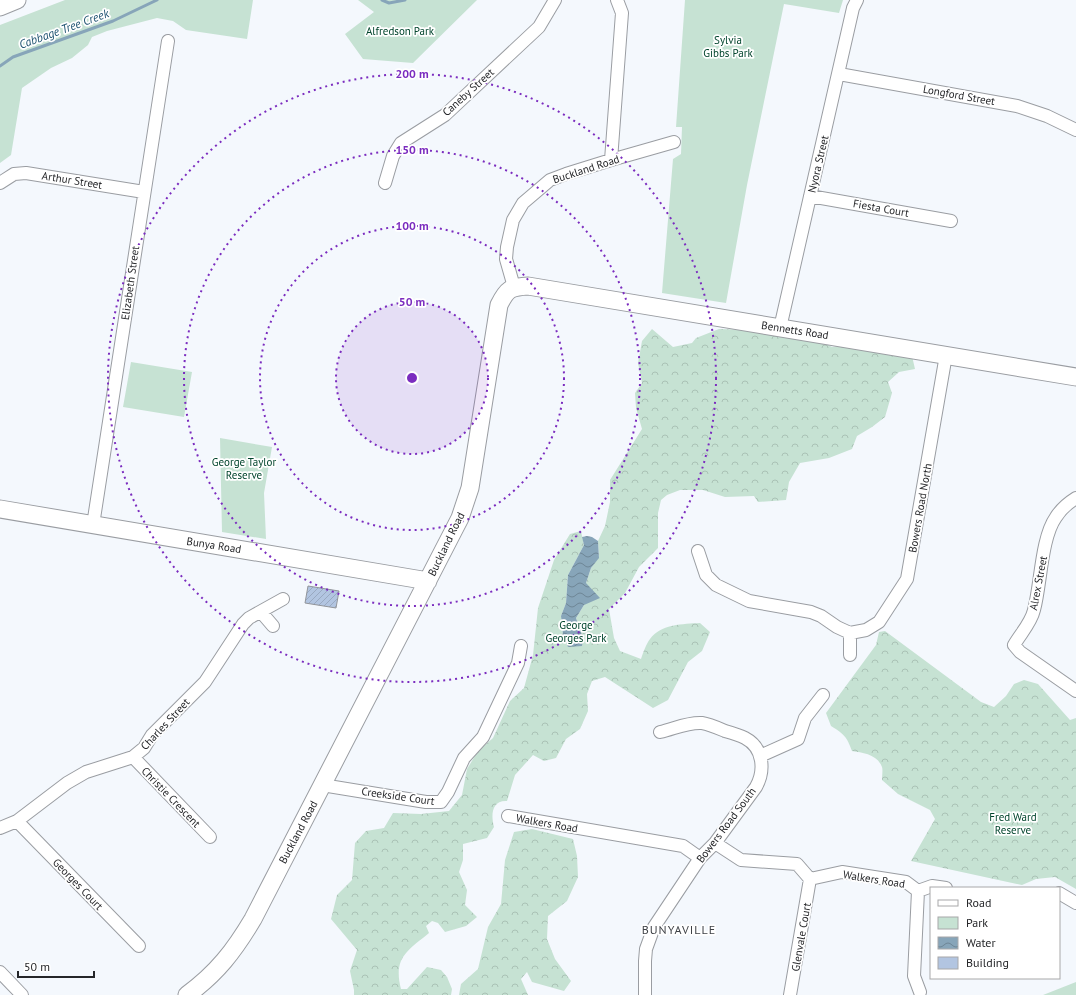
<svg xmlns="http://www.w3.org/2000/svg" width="1076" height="995" font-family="'PT Sans',sans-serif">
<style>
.green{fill:#c6e2d3}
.forest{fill:url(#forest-crowns)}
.water{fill:url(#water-waves)}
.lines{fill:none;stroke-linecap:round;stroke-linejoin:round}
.stream{stroke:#87a5b9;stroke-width:3}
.building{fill:url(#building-hatch);stroke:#92959a}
.street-casing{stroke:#9a9da2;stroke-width:14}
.secondary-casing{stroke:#9a9da2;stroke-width:19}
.street{stroke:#fff;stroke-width:12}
.secondary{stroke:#fff;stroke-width:17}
.ring{fill:none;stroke:#7b2cbf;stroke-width:2;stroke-dasharray:2 4}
.labels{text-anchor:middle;stroke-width:3.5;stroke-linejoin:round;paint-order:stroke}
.park-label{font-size:11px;fill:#01442c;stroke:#fff}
.street-label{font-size:11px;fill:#252629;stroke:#fff}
.water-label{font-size:12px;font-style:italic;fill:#205472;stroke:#fff}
.neighbourhood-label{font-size:12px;letter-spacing:1px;fill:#3e4146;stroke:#fff}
.centre{fill:#7b2cbf;stroke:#fff;stroke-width:2}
.ring-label{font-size:12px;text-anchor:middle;font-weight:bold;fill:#7b2cbf;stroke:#fff;stroke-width:3.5;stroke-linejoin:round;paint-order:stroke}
</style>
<defs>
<pattern id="forest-crowns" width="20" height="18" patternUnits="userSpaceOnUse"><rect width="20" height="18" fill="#c6e2d3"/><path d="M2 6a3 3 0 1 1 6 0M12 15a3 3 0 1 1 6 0" fill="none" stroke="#aac2b5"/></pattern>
<pattern id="water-waves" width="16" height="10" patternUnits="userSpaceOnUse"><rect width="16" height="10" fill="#87a5b9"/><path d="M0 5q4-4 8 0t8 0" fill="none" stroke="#6e8696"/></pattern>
<pattern id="building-hatch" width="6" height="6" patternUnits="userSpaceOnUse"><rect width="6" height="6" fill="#b2c5e1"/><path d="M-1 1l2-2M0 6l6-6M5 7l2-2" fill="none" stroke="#99a9c1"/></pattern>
</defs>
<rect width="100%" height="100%" fill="#f4f8fd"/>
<path class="green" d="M65,0H253L247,39L186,30L173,21L157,18L107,31L92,37L88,45L72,58L51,68L22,88L11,155L0,163V25Z
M358,0H477L413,63L363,59L345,34L374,12Z
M685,0H843L839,13L784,4L747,185L726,303L662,293L673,159L681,154L682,127H676Z
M131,362L192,372L184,417L123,407Z
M220,438L272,447L264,493L266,539L222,532Z
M1076,982V995H1043Z"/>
<path class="forest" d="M652,329L673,347L692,343L696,338L719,329L753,330L820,341L832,347L845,345L912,356L915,369L899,372L888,382L892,393L885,417L872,427L857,436L852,449L829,458L800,463L789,482L786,500L758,502L754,496L725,497L703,490H680L667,495L661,500L658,513V548L639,567L625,593L609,609L614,638L620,651L641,659C643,653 646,644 650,639C661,624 683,624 700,623L710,632L702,651L688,662L668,700L653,708L605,677L592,681L587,694L588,711L580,729L566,739L556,758L544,761L533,755L515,775L507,801C491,800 491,816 494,827L487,838L463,844V860L459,872L467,890L465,905L477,917L466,926L445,932L438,923L432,921L426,926L429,933C407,951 393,958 401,989H407L427,967L441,970L447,977L452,989L451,995H354V990L350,971L357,950L331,919L337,895L352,880L355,843L366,831L384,828L393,813L421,814L449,811L462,795L467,769L478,751L493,738L510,701L524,688L533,655L538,608L554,560L570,534L581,531L584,545L568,575L566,603L561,616L563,635L583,638L576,618L584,605L586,583L591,568L599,557L598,541L605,526L610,502V480L642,429L636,408L635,393L642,383L638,363L642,341Z
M885,631L981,702L994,707L1006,696L1014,684L1024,680L1038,684L1070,720L1076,718V889L1055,877L1036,879L1022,885L911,861L935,819L930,810L898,794L882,780C882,776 883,770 882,767C877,754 863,753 852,751C847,737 844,734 831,726L826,713L876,645L879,632Z
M532,829L573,839L577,856L578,877L567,901L548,916L547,939L555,959L571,981L564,991L532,982L527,972L521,979L528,995H459L461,984L478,969L488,927L501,904L505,860L514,832Z"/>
<path class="water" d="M587,536L592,537L598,541L599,558L591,568L586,583L600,598L584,605L576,618L583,638L582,646L568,647L563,635L561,616L566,603L568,575L584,545L582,537Z"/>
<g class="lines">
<path class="stream" d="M382,0L389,3L405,0
M0,66L13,57L113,21L157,0"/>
</g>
<path class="building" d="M308,586L339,591L336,608L305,603Z"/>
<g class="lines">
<defs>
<path id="street" d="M839,74L1017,106L1047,116L1076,130
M611,160L622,13L617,0
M0,183L14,174L26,173L144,192
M385,183L393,156L401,143L445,115L539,27L555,0
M810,196L951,221
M514,287L506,259L507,247L513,220L523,203L550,180L566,174L611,160L674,142
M780,328L853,8L857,0
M1076,498C1068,503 1061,509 1056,517C1041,538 1041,584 1034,610C1031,623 1021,633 1014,645L1020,652L1076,691
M93,525L168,41
M698,551L706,575L716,585L749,601L811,612L821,616L837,627L850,633L866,630L879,622L907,579L946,355
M261,612L273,626
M850,655V633
M760,756L798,739L805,718L823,695
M133,757L210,837
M322,785L426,802H441L448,792L464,758L483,737L518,663L521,646
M508,816L683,846L700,858
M17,821L139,946
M0,828L17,821L67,783L86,772L133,757L144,748L152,735L205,682L243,624L249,618L283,599
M715,843L741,860L797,864L810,879L842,872L906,882L918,891L932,886L946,888
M918,891L914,976L920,992
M1059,893L1076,903
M0,972L22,995
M645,995V961L646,949L654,927L700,858L715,843L756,787C765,771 764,748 745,738C739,735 732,733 725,731C718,728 709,724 702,723C687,722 674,729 660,732
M790,995L810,879"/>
<path id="secondary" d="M0,7L17,0
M0,509L428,581
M187,995C217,973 234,951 253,919L460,518L470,488L499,305C507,289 510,287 528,286L1076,377"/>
</defs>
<use href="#street" class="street-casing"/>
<use href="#secondary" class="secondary-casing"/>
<use href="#street" class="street"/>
<use href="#secondary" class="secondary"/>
</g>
<circle cx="412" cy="378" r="76" fill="#7b2cbf" fill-opacity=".12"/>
<g class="ring">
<circle cx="412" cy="378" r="76"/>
<circle cx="412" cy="378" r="152"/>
<circle cx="412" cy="378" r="228"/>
<circle cx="412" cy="378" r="304"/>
</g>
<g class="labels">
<g class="park-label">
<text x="400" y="35">Alfredson Park</text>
<text x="728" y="44">Sylvia<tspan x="728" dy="13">Gibbs Park</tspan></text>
<text x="244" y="466">George Taylor<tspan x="244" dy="13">Reserve</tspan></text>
<text x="576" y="629">George<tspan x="576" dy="13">Georges Park</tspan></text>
<text x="1013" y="821">Fred Ward<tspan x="1013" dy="13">Reserve</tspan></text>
</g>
<g class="street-label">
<text transform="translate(468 92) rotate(-42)" y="4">Caneby Street</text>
<text transform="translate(959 95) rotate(10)" y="4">Longford Street</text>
<text transform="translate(818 164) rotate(-77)" y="4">Nyora Street</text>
<text transform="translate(586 169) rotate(-18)" y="4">Buckland Road</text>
<text transform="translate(72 180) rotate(9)" y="4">Arthur Street</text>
<text transform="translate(881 208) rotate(10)" y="4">Fiesta Court</text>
<text transform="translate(130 283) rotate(-82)" y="4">Elizabeth Street</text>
<text transform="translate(795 330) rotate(9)" y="4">Bennetts Road</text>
<text transform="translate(920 508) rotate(-80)" y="4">Bowers Road North</text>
<text transform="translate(446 544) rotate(-64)" y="4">Buckland Road</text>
<text transform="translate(214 545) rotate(9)" y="4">Bunya Road</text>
<text transform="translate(1038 583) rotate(-79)" y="4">Alrex Street</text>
<text transform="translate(165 724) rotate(-47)" y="4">Charles Street</text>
<text transform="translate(398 796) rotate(8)" y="4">Creekside Court</text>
<text transform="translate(171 797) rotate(46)" y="4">Christie Crescent</text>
<text transform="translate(547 823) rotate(10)" y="4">Walkers Road</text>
<text transform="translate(726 825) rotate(-53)" y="4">Bowers Road South</text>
<text transform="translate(298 832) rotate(-62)" y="4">Buckland Road</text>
<text transform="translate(874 879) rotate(9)" y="4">Walkers Road</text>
<text transform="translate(78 884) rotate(46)" y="4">Georges Court</text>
<text transform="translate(801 937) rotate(-80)" y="4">Glenvale Court</text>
</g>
<g class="water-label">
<text transform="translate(64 29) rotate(-20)" y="4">Cabbage Tree Creek</text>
</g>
<g class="neighbourhood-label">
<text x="679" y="934">BUNYAVILLE</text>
</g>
</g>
<circle cx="412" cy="378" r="6" class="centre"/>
<g class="ring-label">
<text x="412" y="78">200 m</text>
<text x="412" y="154">150 m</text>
<text x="412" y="230">100 m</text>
<text x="412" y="306">50 m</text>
</g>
<rect x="930" y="887" width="130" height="92" fill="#ffffff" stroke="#a8a8a9"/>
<rect x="938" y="900" width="20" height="6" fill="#ffffff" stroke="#a8a8a9"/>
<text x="966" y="907" font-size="12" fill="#252629">Road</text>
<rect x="938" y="917" width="20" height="12" fill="#c6e2d3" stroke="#a8a8a9"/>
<text x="966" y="927" font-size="12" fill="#252629">Park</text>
<rect x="938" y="937" width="20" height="12" fill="url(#water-waves)" stroke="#a8a8a9"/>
<text x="966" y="947" font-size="12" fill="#252629">Water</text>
<rect x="938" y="957" width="20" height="12" fill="#b2c5e1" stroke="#a8a8a9"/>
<text x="966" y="967" font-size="12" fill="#252629">Building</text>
<path d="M18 971v6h76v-6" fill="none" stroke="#252629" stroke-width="2"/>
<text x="24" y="971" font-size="12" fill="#252629" stroke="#ffffff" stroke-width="3" paint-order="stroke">50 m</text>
</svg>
